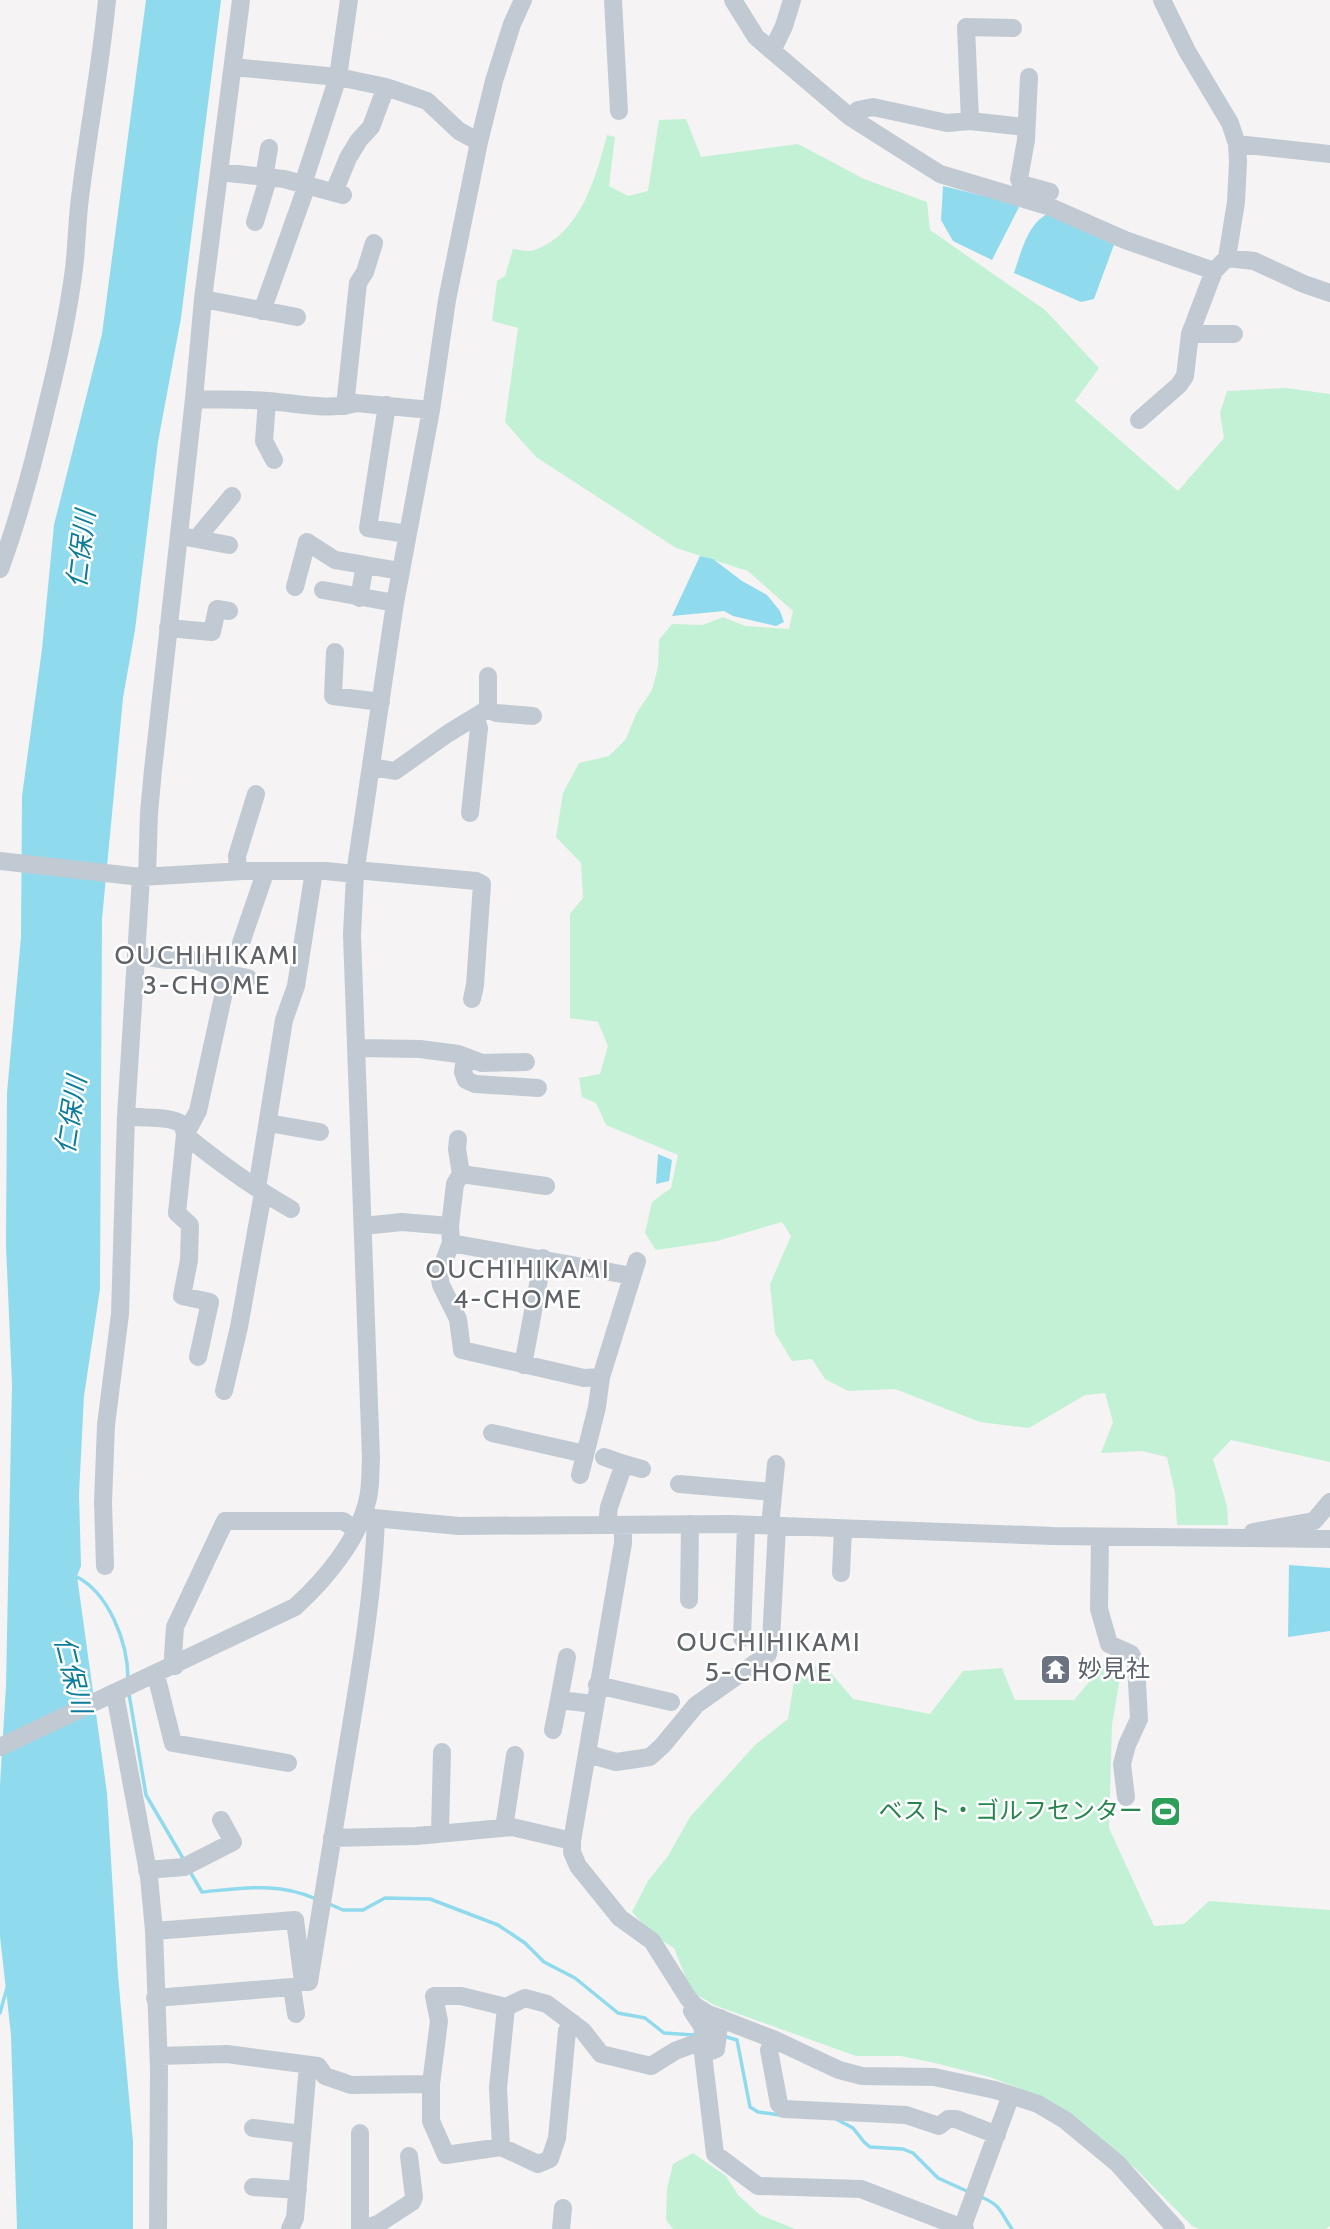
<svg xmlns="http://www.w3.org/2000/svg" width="1330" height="2229" font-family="Cabin,'Noto Sans JP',sans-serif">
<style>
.green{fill:#c3f1d5}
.water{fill:#90daee}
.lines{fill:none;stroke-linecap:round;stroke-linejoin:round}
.stream{stroke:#90daee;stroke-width:3.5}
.minor{stroke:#c1cad2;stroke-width:18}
.labels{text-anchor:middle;stroke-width:5;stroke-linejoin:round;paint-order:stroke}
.worship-label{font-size:24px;fill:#5b616d;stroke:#fff;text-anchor:start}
.leisure-label{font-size:24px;fill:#27864d;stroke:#fff;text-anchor:end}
.water-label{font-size:26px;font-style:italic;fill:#0c7c9b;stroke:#fff}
.neighbourhood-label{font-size:26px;letter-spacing:2px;fill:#5f6368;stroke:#fff}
</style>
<rect width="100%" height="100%" fill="#f5f3f3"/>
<path class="green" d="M686,119L701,157L798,144L864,179L927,202L930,230L1045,310L1099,368L1075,401L1178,491L1224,438L1220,413L1227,391L1286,388L1330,394V1462L1231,1440L1213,1459L1227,1506L1228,1525H1177L1175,1493L1167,1457L1142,1451L1101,1453L1113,1422L1105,1393L1085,1395L1029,1428L980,1422L895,1389L848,1391L825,1379L812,1359L792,1361L775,1333L770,1284L791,1236L782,1222L717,1241L656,1250L645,1233L652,1202L671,1188L678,1155L606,1125L596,1103L582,1097L579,1078L600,1074L608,1046L598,1022L570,1018V914L583,898L581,863L556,837L563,793L579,763L609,756L626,739L636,714L652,690L658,667L659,640L672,624L703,625L723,617L745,626L789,629L793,611L748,571L676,548L536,457L505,422L518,328L492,321L497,281L505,276L513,249C520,250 529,252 535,250C581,233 596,177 607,135L615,137L609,186L628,196L648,191L659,120Z
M1105,1663L1120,1678L1112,1725L1109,1828L1154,1926L1184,1924L1209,1901L1330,1910V2226L1326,2229H1199L1192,2226L1135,2168L1049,2100L990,2077L935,2063L901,2056H856L714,2005L691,1991L674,1948L653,1935L632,1912L648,1881L668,1856L690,1817L755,1745L788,1719L796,1669L825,1666L853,1699L930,1714L963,1671L1002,1668L1015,1700H1074Z
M693,2153L726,2176L738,2195L760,2215L795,2229H673L666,2220L667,2189L673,2164Z"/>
<path class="water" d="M146,0H221L181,318L158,442L135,630L123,698L102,919L100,1289L84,1396L79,1494L81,1566L77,1576L107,1793L118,1975L133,2142V2229H17L11,2035L0,1936V1785L6,1686L12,1384L6,1246L7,1093L21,937L22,796L42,649L54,525L102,334Z
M943,186L1005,201L1019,207L992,260L953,241L941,220Z
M1050,213L1115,242L1094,299L1081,302L1014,273C1021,253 1028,221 1050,213Z
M700,556L713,559L742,581L767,595L780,611L784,622L776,626L733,616L724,611L672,616Z
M658,1154L672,1160L669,1181L656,1184Z
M1289,1565L1330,1568V1631L1288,1637Z"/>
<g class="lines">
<path class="stream" d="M75,1576C109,1592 128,1643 128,1679
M129,1694L146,1795L184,1860
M189,1870L202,1892C242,1888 279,1882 316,1899
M327,1903L343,1910H363L385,1898L430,1899L498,1925L525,1943L544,1962L575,1978L618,2013L645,2018L664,2033L694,2035
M0,2013L7,1988
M723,2036L737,2040L750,2107L758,2112L780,2115
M836,2119L853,2128L864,2142L870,2147L903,2149L913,2153L938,2178L971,2193
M981,2197C1003,2206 1000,2213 1012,2229"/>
<path class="minor" d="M613,0L619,111
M733,0L756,37L850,117L940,174L1048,206L1125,240L1214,271L1227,258L1236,202L1238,162L1237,144L1230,123L1187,51L1162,0
M772,51L784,26L792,0
M233,67L338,77L386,87L427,101L459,131L479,142
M1029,77L1026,140L1019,179L1021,184L1050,192
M850,117L858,110L873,107L947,123L970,121L1025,127
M970,121L966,27L1013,28
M1237,144L1330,154
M219,172L284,179L343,195
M264,178L269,148
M303,184L338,77L349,0
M334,192L348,158L359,140L371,127L386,87
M255,222L268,179
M1227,258L1254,261L1304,284L1330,293
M203,299L297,317
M262,311L307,185
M1190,334H1234
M194,399C219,400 243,399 267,401C297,403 327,411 356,403L431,410
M267,401L264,441L274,460
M387,405L368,528L407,534
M345,406L358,283L365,272L374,243
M1139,420L1179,385L1185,376L1190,334L1214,271
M186,537L229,545
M197,538L232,496
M0,569C20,515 34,461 47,405C58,361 68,315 74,269C77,243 77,216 81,190C89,126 101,64 107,0
M295,587L307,542L335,560L365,565
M323,590L395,603
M359,598L365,565L400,571
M168,628L212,632L217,609L229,611
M335,652L333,696L381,702
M488,709V676
M372,767L395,771L447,734L488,709L496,713L533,716
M470,813L479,728L475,717
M0,861L141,877L243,871H326L355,874
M356,870L476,881L482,884L475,985L472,999
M238,871L237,856L256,794
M147,877L149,813L153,770L194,399L203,299L241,0
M241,943L263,879L264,871
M136,955L167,960H195L228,974L248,978
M358,1048L420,1049L458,1054L482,1063L526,1062
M465,1057L463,1072L466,1080L475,1084L538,1088
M126,1116C144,1119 170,1115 183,1125L185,1135C218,1162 254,1188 291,1209
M268,1123L320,1132
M458,1139L457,1149L461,1174
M257,1188L284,1020L296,986L314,871
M363,1226L402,1222L450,1226L455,1184L461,1174L546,1186
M450,1226L451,1243L439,1274L441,1285L458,1319L462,1350L584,1378L601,1377L637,1261
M451,1243L632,1276
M198,1357L210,1302L182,1296L189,1260L190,1225L177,1213L185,1135L198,1111L228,974
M523,1365L543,1258
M224,1391L239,1327L263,1193
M492,1433L585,1454
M604,1457L624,1464
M580,1475L597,1407L601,1377
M679,1484L773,1492
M363,1517L459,1526L730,1524L1053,1536L1330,1539
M607,1524L609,1507L624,1464L642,1469
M623,1525V1543L572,1841V1852L578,1866L620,1918L652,1941L688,1998L695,2006L708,2014L773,2039L839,2070L862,2076L934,2077L995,2090L1038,2104L1065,2120L1117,2163L1176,2229
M770,1526L776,1464
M1253,1532L1314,1521L1330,1502
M1100,1537L1099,1609L1109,1644L1131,1654L1136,1664L1139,1719L1127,1745L1122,1764L1126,1797
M105,1566L103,1502L106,1425L120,1314L126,1116L141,877
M841,1573L843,1529
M689,1600L690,1524
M742,1638L746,1525
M175,1666L173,1656L175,1627L225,1521H343L355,1529
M156,1675L173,1743L288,1763
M597,1685L671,1702
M115,1694L149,1877L154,1931L159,2069L158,2229
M559,1700L567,1657
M553,1730L559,1700L594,1704
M0,1747L295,1607C325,1580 360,1538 368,1498C371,1485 370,1472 371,1459L352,935L355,874L395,603L431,410L447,300L479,142L494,81L512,24L523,0
M588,1754L616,1762L650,1757L663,1745L696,1705L768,1654L771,1641L777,1526
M504,1828L515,1755
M440,1833L442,1752
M332,1838L416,1836L512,1827L572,1841
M147,1870L184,1867L233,1842L221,1820
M154,1931L295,1920L303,1982H309C321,1906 334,1831 346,1756C359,1677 373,1599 376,1519
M155,1998L292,1987L296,2014
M720,2018L716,2049L703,2054L715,2154L758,2186L861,2189L965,2229
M573,2023L567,2031L557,2138L550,2159L538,2164L501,2147L446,2155L431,2121V2084L439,2021L434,1996H461L506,2007L525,1998L547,2004L583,2031L601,2054L651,2066L675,2051L704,2040L702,2026L692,2011L695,2006
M773,2039L769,2050L779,2104L784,2109L906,2115L939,2126L948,2119H956L997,2135
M159,2056L227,2054L318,2066L325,2076L351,2085L431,2084
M253,2128L302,2134
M501,2147L498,2088L506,2007
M253,2187L298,2190
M962,2228L1011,2095
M290,2229L295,2218L308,2065
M360,2229V2133
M363,2229L378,2224L412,2202L414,2197L409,2156
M561,2229L563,2208"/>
</g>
<defs>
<symbol id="temple-square" viewBox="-11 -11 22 22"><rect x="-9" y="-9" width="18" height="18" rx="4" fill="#6b7280" stroke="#fff"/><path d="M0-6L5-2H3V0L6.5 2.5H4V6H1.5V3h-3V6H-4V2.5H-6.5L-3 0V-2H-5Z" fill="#fff"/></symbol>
<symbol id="stadium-square" viewBox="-11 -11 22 22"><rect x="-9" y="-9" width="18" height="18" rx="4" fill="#2e9e5b" stroke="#fff"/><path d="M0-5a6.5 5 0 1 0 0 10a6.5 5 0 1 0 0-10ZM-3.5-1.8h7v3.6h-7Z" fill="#fff"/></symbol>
</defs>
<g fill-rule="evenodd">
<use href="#temple-square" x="1038" y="1652" width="35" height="35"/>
<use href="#stadium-square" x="1148" y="1794" width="35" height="35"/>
</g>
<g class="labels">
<g class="worship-label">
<text x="1078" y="1677">妙見社</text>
</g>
<g class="leisure-label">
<text x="1143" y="1819">ベスト・ゴルフセンター</text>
</g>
<g class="water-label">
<text transform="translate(81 549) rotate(-83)" y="9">仁保川</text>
<text transform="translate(71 1115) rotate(-81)" y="9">仁保川</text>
<text transform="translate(73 1675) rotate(76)" y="9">仁保川</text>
</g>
<g class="neighbourhood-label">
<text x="207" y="964">OUCHIHIKAMI<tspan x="207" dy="30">3-CHOME</tspan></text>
<text x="518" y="1278">OUCHIHIKAMI<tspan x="518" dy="30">4-CHOME</tspan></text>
<text x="769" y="1651">OUCHIHIKAMI<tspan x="769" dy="30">5-CHOME</tspan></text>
</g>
</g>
</svg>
